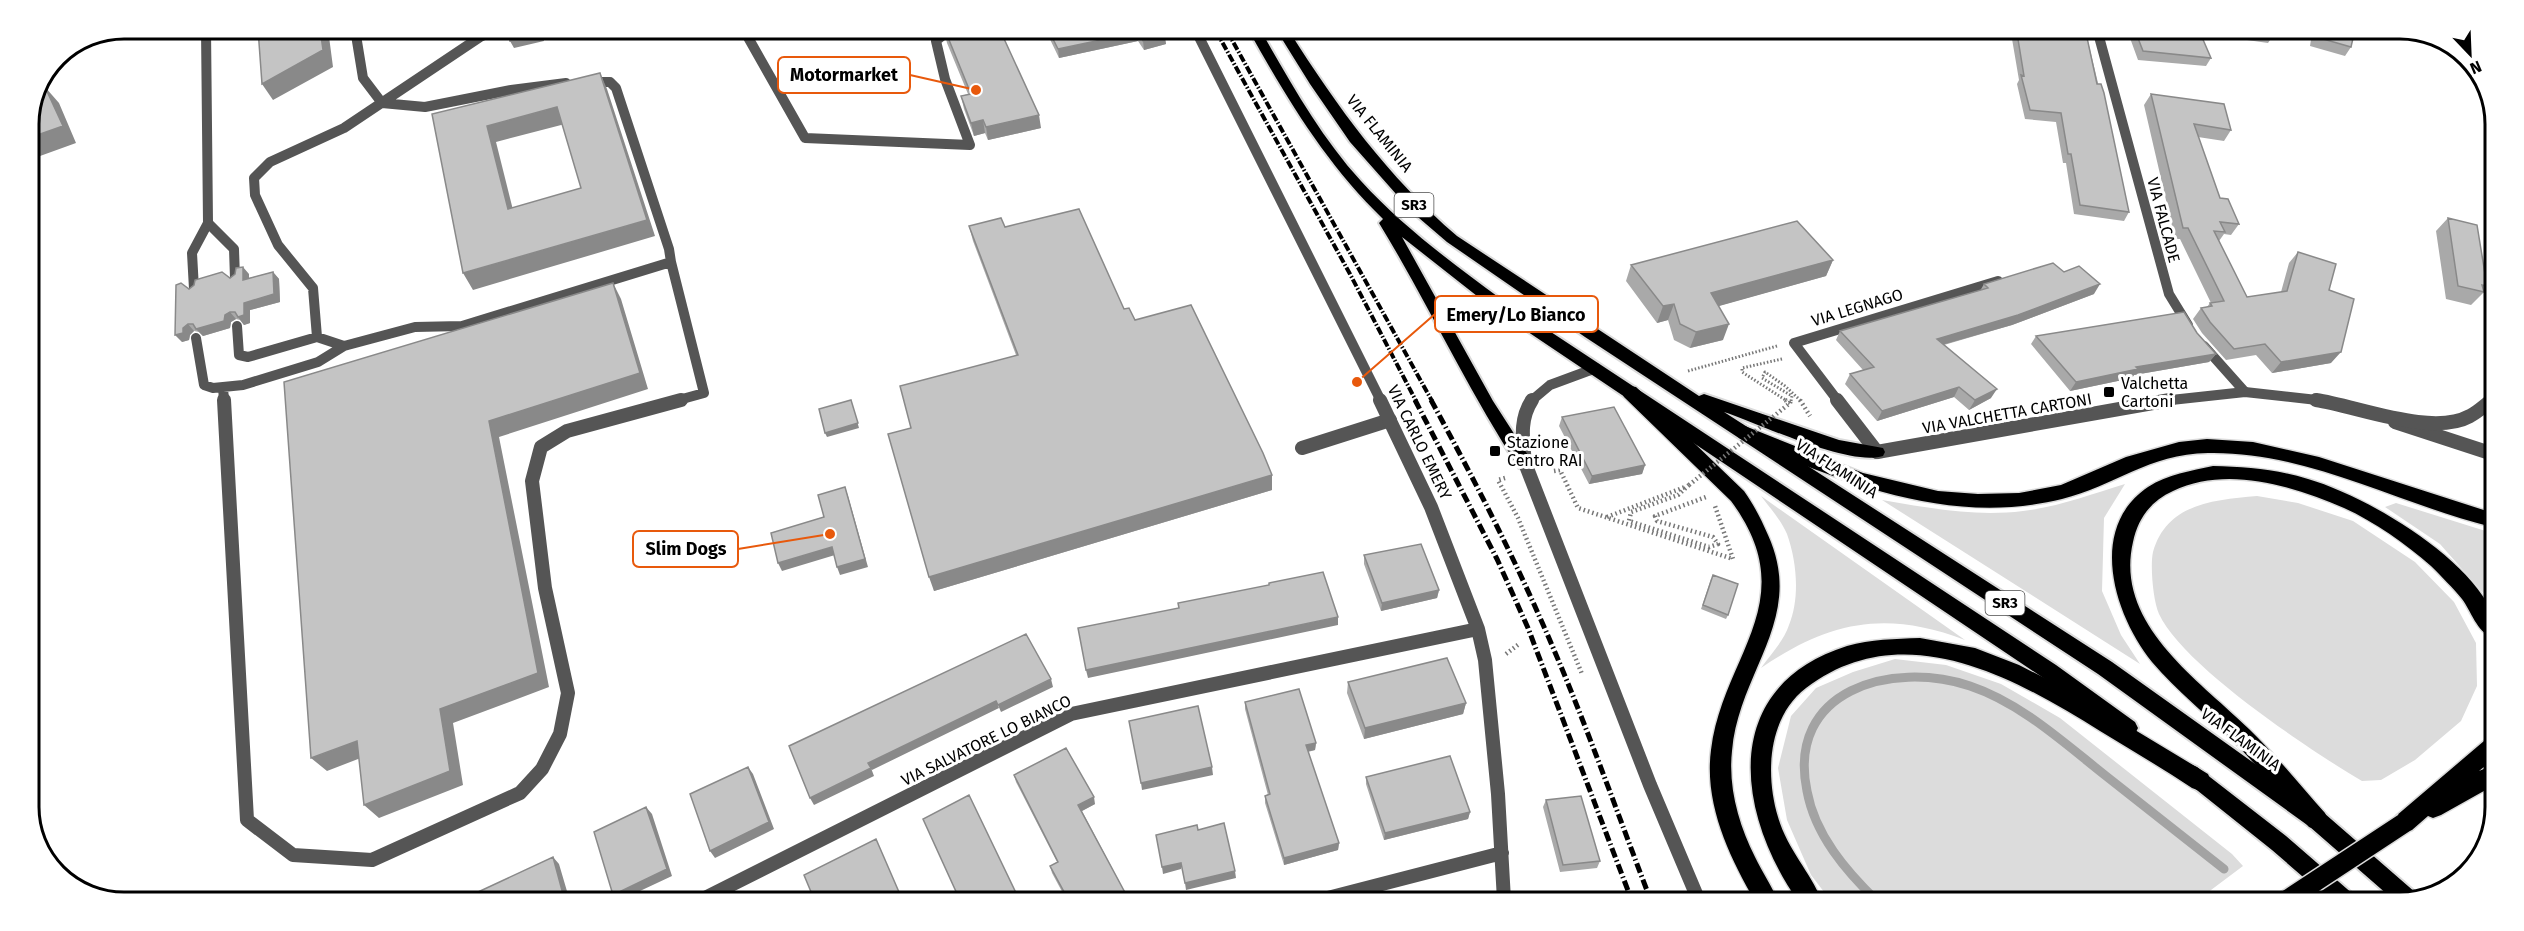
<svg xmlns="http://www.w3.org/2000/svg" width="2524" height="931" font-family="'Fira Sans',sans-serif">
<style>
.green{fill:#dcdcdc}
.lines{fill:none;stroke-linecap:round;stroke-linejoin:round}
.stream{stroke:#a3a3a3;stroke-width:9}
.trunk-casing{stroke:#dbdbdb;stroke-width:4}
.motorway-casing{stroke:#dbdbdb;stroke-width:3}
.path-far1{stroke:#777;stroke-width:3;stroke-dasharray:1.5 2;stroke-linecap:butt}
.path{stroke:#777;stroke-width:4.5;stroke-dasharray:1.5 3;stroke-linecap:butt}
.service-far1{stroke:#555;stroke-width:10}
.service{stroke:#555;stroke-width:14}
.minor-far1{stroke:#555;stroke-width:10}
.minor{stroke:#555;stroke-width:14}
.tertiary-far1{stroke:#555;stroke-width:10}
.tertiary{stroke:#555;stroke-width:14}
.trunk{fill:#000;fill-rule:evenodd}
.motorway{fill:#000;fill-rule:evenodd}
.rail-far1{stroke:#000;stroke-width:4;stroke-dasharray:8 2 1.5 2;stroke-linecap:butt}
.rail{stroke:#000;stroke-width:5;stroke-dasharray:10 3 1.5 3;stroke-linecap:butt}
.motorway-bridge-casing{stroke:#dbdbdb;stroke-width:23;stroke-linecap:butt}
.path-bridge{stroke:#777;stroke-width:4.5;stroke-dasharray:1.5 3;stroke-linecap:butt}
.motorway-bridge{stroke:#000;stroke-width:20}
.wall{fill:#a9a9a9}
.shaded-wall{fill:#898989}
.building{fill:#c4c4c4;stroke:#898989;stroke-width:1.5;fill-rule:evenodd}
.poi-dot{fill:#000;stroke:#fff;stroke-width:2}
.labels{text-anchor:middle;stroke-width:6;stroke-linejoin:round;paint-order:stroke}
.shield{fill:#fff;stroke:#4c4c4c;stroke-width:1.5}
.shield-label{font-size:15px;font-weight:bold;fill:#000}
.street-label{font-size:16px;fill:#000;stroke:#fff}
.poi-label{font-size:16px;fill:#000;stroke:#fff;text-anchor:start}
.rim{fill:none;stroke:#000;stroke-width:3}
.leader{fill:none;stroke:#e8590c;stroke-width:2}
.callout-dot{fill:#e8590c;stroke:#fff;stroke-width:2}
.callout{fill:#fff;stroke:#e8590c;stroke-width:2}
.callout-label{font-size:18px;text-anchor:middle;font-weight:bold;fill:#000}
</style>
<rect width="100%" height="100%" fill="#fff"/>
<path class="green" d="M2125,484L2104,518L2102,591L2121,635L2140,664L1882,500C1929,508 1975,517 2023,511C2058,507 2092,494 2125,484Z
M1761,496L1965,640C1886,610 1830,621 1761,668C1770,655 1784,641 1789,625C1800,598 1797,562 1787,534C1781,520 1770,508 1761,496Z
M2257,496L2298,503L2353,521L2415,562L2454,602L2476,643L2477,686L2461,721L2415,760L2381,780L2362,781C2311,751 2183,666 2159,614C2153,601 2150,565 2153,552C2167,503 2214,500 2257,496Z
M2396,503L2492,533V603L2440,544L2385,507Z
M1895,659L1946,665L2001,684L2060,718L2232,854L2243,866L2195,902L1831,901L1811,875L1787,820L1778,768L1791,716L1816,688L1853,672Z"/>
<g class="lines">
<path class="stream" d="M1877,901C1846,871 1815,835 1807,791C1786,690 1891,660 1970,686C2021,703 2064,743 2106,776C2145,807 2185,838 2224,869"/>
<defs>
<path id="trunk" d="M1249,31H1261C1291,83 1320,136 1361,181C1402,226 1452,263 1501,299L2056,665L2135,722L2138,728L2135,734L2128,737L2121,734L2042,677L1491,307L1402,237L1493,401L1533,463L1531,468L1525,469L1519,468C1467,389 1428,303 1379,223L1383,219C1326,164 1287,99 1249,31Z
M1277,31H1289C1338,108 1387,176 1457,236L1699,396L1704,394L1839,440L1883,448L1885,452L1883,456C1849,467 1760,424 1724,412L2112,662L2324,813L2416,893L2418,897L2396,902L2310,827L2098,674L1585,337L1447,242L1412,212L1350,142L1310,84Z
M2190,764L2197,767L2286,836L2354,895L2357,902H2332L2272,850L2183,779L2180,773L2183,767Z"/>
<path id="motorway" d="M1630,386L1636,387L1744,491C1754,505 1761,519 1768,535C1806,619 1739,670 1732,751C1728,788 1739,825 1755,857C1762,872 1772,886 1778,901H1755C1729,856 1704,804 1711,750C1723,654 1805,601 1731,501L1624,397L1621,392L1624,387Z
M1745,426L1863,473L1938,491L1978,494L2019,493L2061,485L2126,457L2179,442L2207,439L2253,442L2319,457L2493,513L2492,527C2398,504 2308,451 2208,453C2148,454 2115,486 2062,499C1948,527 1842,482 1739,438L1736,433L1739,428Z
M2213,466C2246,467 2276,469 2308,479C2366,496 2464,554 2491,610C2494,617 2492,629 2492,637C2477,632 2471,611 2462,599C2453,588 2441,576 2431,566C2406,544 2375,522 2344,508C2293,486 2227,465 2173,491C2151,501 2138,518 2133,542C2114,624 2198,679 2249,729C2276,755 2300,785 2325,813L2328,820L2325,827L2317,830L2309,827C2284,799 2261,769 2234,742C2207,715 2177,691 2152,662C2114,615 2087,528 2148,487C2168,474 2191,471 2213,466Z
M1920,638L1975,648L2019,665L2072,692L2208,774L2211,781L2208,788L2200,791L2192,788C2162,768 2131,750 2100,731C2012,676 1902,615 1806,688C1768,717 1765,774 1778,817C1788,851 1810,871 1822,901H1798C1735,811 1720,686 1847,646C1871,639 1895,639 1920,638Z
M2491,738V761L2479,771L2491,766V787L2441,815L2433,818L2428,816L2412,830L2404,833L2396,830L2393,823L2396,816L2484,741Z"/>
</defs>
<use href="#trunk" class="trunk-casing"/>
<use href="#motorway" class="motorway-casing"/>
<path class="path-far1" d="M1782,359L1742,368V372L1787,401
M1688,371L1777,346
M1791,401L1792,396L1762,378L1765,372L1785,386L1801,401"/>
<path class="path" d="M1785,400L1790,403
M1800,400L1810,416
M1790,403L1791,400
M1554,471L1560,470L1578,508L1733,559L1715,506
M1505,478L1498,480L1518,518L1582,674
M1689,485L1678,495L1631,512L1629,521L1709,547L1718,544L1713,537L1657,521L1655,516L1706,497
M1607,517L1685,487
M1506,654L1519,644"/>
<path class="service-far1" d="M355,29L363,78L382,103L425,107L511,90L566,83
M754,30L745,32L805,138L970,145L945,79L936,41L949,30
M590,82H610L616,88L669,249L671,262
M194,289L192,253L208,223L234,249L235,278
M237,326L239,355L248,357L317,337L344,346
M317,337L313,288L278,245L255,195L254,178L270,162L344,128L480,37L496,29
M196,338L204,385L213,388L223,387
M223,387L224,401
M223,387L243,385L318,362L344,346L415,327L462,326L671,262L704,393L675,401"/>
<path class="service" d="M224,400L247,820L293,855L372,860L520,793L542,769L560,734L568,693L545,588L532,481L541,447L567,431L681,400
M1302,448L1390,420"/>
<path class="minor-far1" d="M206,29L208,223
M1196,31L1381,401
M2098,33L2169,294L2188,325
M2204,346L2245,392
M1531,401L1550,385L1596,368
M1838,401L1794,343L1998,281"/>
<path class="minor" d="M1380,400L1431,507L1478,629L1485,660L1498,794L1504,900
M1837,400L1877,452
M2395,422L2493,454
M1525,463C1523,440 1519,420 1532,400
M703,899L1071,714L1478,629
M1320,900L1502,853"/>
<path class="tertiary-far1" d="M2162,401L2245,392L2326,401
M2490,401L2493,399"/>
<path class="tertiary" d="M2316,400C2357,406 2432,437 2470,416C2478,412 2485,405 2492,400
M1877,452L2170,400
M1525,463L1650,785L1699,901"/>
<use href="#trunk" class="trunk"/>
<use href="#motorway" class="motorway"/>
<path class="rail-far1" d="M1216,31L1350,274L1416,401
M1227,31L1432,401"/>
<path class="rail" d="M1415,400L1497,559L1528,628L1632,901
M1431,400C1470,472 1508,545 1541,620C1582,712 1615,807 1651,901"/>
<defs>
<path id="motorway-bridge" d="M2284,902L2404,823"/>
</defs>
<use href="#motorway-bridge" class="motorway-bridge-casing"/>
<path class="path-bridge" d="M1689,485L1790,403"/>
<use href="#motorway-bridge" class="motorway-bridge"/>
</g>
<path class="wall" d="M944,30L1041,128L988,140L985,133L974,136L964,109L961,96L968,94L947,43Z
M1046,31H1162L1166,44L1144,50L1138,41L1059,58Z
M2011,33H2086L2129,212L2124,221L2074,214L2066,163H2063L2056,122L2025,119L2017,84L2019,80Z
M2132,33H2180L2211,58L2206,66L2138,60L2130,38Z
M2231,33H2275L2268,43L2233,38Z
M2312,33L2354,34L2351,47L2345,56L2310,46Z
M2151,94L2231,130L2224,141L2198,137L2220,198L2239,224L2231,235L2224,234L2219,241L2247,297L2281,292L2289,263L2298,252L2329,290L2331,363L2272,373L2256,355L2226,360L2202,333L2193,319L2201,308L2207,307L2210,303H2211L2180,239H2175L2144,105Z
M2448,218L2487,286L2483,290L2484,292L2471,305L2446,299L2436,231Z
M969,226L1005,227L1124,309L1135,320L1272,475V490L934,591L911,428L1016,355L973,241Z
M1833,260L1826,276L1718,306L1723,340L1690,348L1674,340L1668,320L1657,323L1626,281L1631,265Z
M273,272L279,279L280,302L250,310V323L244,325L240,320L236,319L231,322L230,328L203,336L199,332L194,331L190,335L189,340L182,342L189,289L249,274V278Z
M2064,272L2094,294L2012,325L1944,345L1991,398L1969,410L1954,397L1877,421L1845,384L1850,374L1863,370L1836,340L1840,331L1980,291L1984,284Z
M2197,333L2216,354L2209,362L2134,375L2132,378L2070,391L2031,344L2036,336Z
M1562,417L1645,465L1642,474L1589,484L1559,426Z
M1364,555L1439,590L1437,598L1381,611L1364,564Z
M1711,579L1728,615L1726,619L1701,609Z
M1348,682L1466,703L1463,714L1364,739L1347,693Z
M1245,702L1316,743L1315,750L1308,752L1339,843L1338,850L1284,865L1265,803V796L1268,795L1245,709Z
M1014,775L1095,804L1082,811L1129,900L1066,899L1052,873L1050,866L1057,862L1016,782Z
M1366,777L1470,812L1468,819L1384,840L1366,784Z
M1546,800L1600,861L1597,868L1560,872L1543,807Z"/>
<path class="shaded-wall" d="M320,29H328L333,67L273,100L262,84Z
M386,29H404L390,37Z
M540,29H542L544,41L514,48L510,41Z
M1138,32V41L1059,58L1058,49Z
M1165,36L1166,44L1144,50L1143,41Z
M600,73L607,89L655,236L473,290L463,273L647,220Z
M45,87L59,103L76,143L29,160V138Z
M557,107L565,124L496,142L517,226L508,209L487,126Z
M1039,115L1041,128L988,140L986,127Z
M983,120L985,133L974,136L971,123Z
M1833,260L1826,276L1705,310L1711,293Z
M243,267L249,274V287L243,280Z
M273,272L279,279L280,302L250,310V323L244,325L238,317L244,303Z
M613,283L621,299L648,389L499,437L549,687L453,723L463,785L379,818L364,805L440,709L489,421Z
M2100,284L2094,294L2012,325L1931,348L1937,339Z
M1674,304L1668,320L1657,323L1663,306Z
M230,312L236,319L231,322L230,328L203,336L196,329Z
M188,324L194,331L190,335L189,340L182,342L175,335Z
M1729,324L1723,340L1690,348L1696,332Z
M2341,352L2331,363L2272,373L2281,362Z
M2216,354L2209,362L2134,375L2132,378L2070,391L2076,382L2136,367Z
M1959,387L1954,397L1877,421L1882,411Z
M1997,389L1991,398L1969,410L1975,400Z
M851,400L859,428L827,437L825,433Z
M1645,465L1642,474L1589,484L1592,476Z
M1272,475V490L934,591L929,577Z
M845,487L848,496L868,567L840,575L837,567Z
M832,547L835,555L782,571L778,563Z
M1439,590L1437,598L1381,611L1382,603Z
M1338,617V625L1088,678L1086,670Z
M1051,679L1053,687L1001,712L998,705Z
M996,701L999,708L872,770L868,763Z
M1466,703L1463,714L1364,739L1365,728Z
M357,741L371,754L327,771L311,758Z
M1316,743L1315,750L1305,752L1306,745Z
M748,767L753,774L774,829L715,858L710,851Z
M1212,767L1213,775L1142,790L1141,783Z
M871,768L874,776L814,805L810,798Z
M1094,797L1095,804L1080,812L1078,805Z
M646,807L652,814L672,876L625,898H617L613,895Z
M1470,812L1468,819L1384,840L1385,833Z
M1339,843L1338,850L1284,865V858Z
M553,857L559,864L569,898H564Z
M1181,863V869L1163,874L1162,867Z
M1235,871L1236,878L1186,890L1185,883Z"/>
<path class="building" d="M258,29H320L323,50L262,84Z
M507,29H540L541,33L510,41Z
M945,30H1000L1039,115L986,127L983,120L971,123L961,96L971,94Z
M1049,31H1162L1165,36L1143,41L1138,32L1058,49Z
M2017,33H2086L2097,84H2101L2104,93L2129,212L2080,205L2071,154H2068L2061,113L2030,110L2021,75L2024,76Z
M2136,33H2180L2201,35L2211,58L2143,51Z
M2316,33L2354,34L2351,47L2316,37Z
M600,73L647,220L463,273L432,114ZM557,107L581,188L508,209L487,126Z
M45,87L63,126L29,138V118L43,88Z
M2151,94L2224,104L2231,130L2194,124L2220,198L2228,199L2239,224L2220,222L2225,232L2214,231L2247,297L2287,291L2298,252L2336,264L2329,290L2354,299L2341,352L2281,362L2265,344L2234,349L2210,322L2201,308L2212,306L2210,303L2224,301L2188,228H2183Z
M1079,209L1124,309L1129,308L1135,320L1191,305L1263,453L1272,475L929,577L888,434L911,428L900,386L1018,355L969,226L1001,218L1005,227Z
M2448,218L2477,225L2487,286L2482,285L2484,292L2458,286Z
M1797,221L1833,260L1711,293L1729,324L1696,332L1680,324L1674,304L1663,306L1631,265Z
M2053,263L2064,272L2079,266L2100,284L2018,315L1937,339L1997,389L1975,400L1959,387L1882,411L1850,374L1874,367L1840,331L1988,288L1984,284Z
M243,267V280L273,272L274,294L244,303V315L238,317L235,312H230L225,315L224,321L196,329L193,324H188L183,328V333L175,335L176,285L181,283L189,289L194,285L195,280L222,272L230,278L235,274L236,268Z
M613,283L640,373L489,421L538,673L440,709L450,771L364,805L357,741L311,758L284,382Z
M2184,312L2197,333L2216,354L2136,367L2138,369L2076,382L2036,336Z
M851,400L858,423L825,433L819,409Z
M1614,407L1645,465L1592,476L1562,417Z
M845,487L865,559L837,567L832,547L778,563L771,533L824,517L818,495Z
M1421,544L1439,590L1382,603L1364,555Z
M1323,572L1338,617L1086,670L1078,628L1179,608L1178,603L1269,585V583Z
M1713,575L1738,584L1728,615L1703,605Z
M1026,634L1051,679L998,705L996,701L868,763L871,768L810,798L789,746Z
M1447,658L1466,703L1365,728L1348,682Z
M1299,689L1316,743L1306,745L1339,843L1284,858L1265,796L1270,794L1245,702Z
M1198,706L1212,767L1141,783L1129,721Z
M1066,748L1094,797L1078,805L1129,900L1068,899L1050,866L1058,862L1014,775Z
M1450,756L1470,812L1385,833L1366,777Z
M748,767L769,822L710,851L690,794Z
M969,795L1019,899H952L958,896L923,819Z
M1581,796L1600,861L1563,865L1546,800Z
M646,807L667,869L613,895L594,832Z
M1224,823L1235,871L1185,883L1181,863L1162,867L1156,835L1197,825L1198,830Z
M876,839L902,899H814L804,875Z
M553,857L564,898H479L478,892Z"/>
<g class="poi-dot">
<rect x="2103" y="386" width="12" height="12" rx="3"/>
<rect x="1489" y="445" width="12" height="12" rx="3"/>
</g>
<g class="labels">
<g class="shield">
<rect x="1394.5" y="193" width="39" height="24" rx="4.5"/>
<rect x="1985.5" y="591" width="39" height="24" rx="4.5"/>
</g>
<g class="shield-label">
<text x="1414" y="210">SR3</text>
<text x="2005" y="608">SR3</text>
</g>
<g class="street-label">
<text transform="translate(1380 133) rotate(51)" y="6">VIA FLAMINIA</text>
<text transform="translate(2164 220) rotate(75)" y="6">VIA FALCADE</text>
<text transform="translate(1857 307) rotate(-17)" y="6">VIA LEGNAGO</text>
<text transform="translate(2007 413) rotate(-10)" y="6">VIA VALCHETTA CARTONI</text>
<text transform="translate(1420 442) rotate(64)" y="6">VIA CARLO EMERY</text>
<text transform="translate(1837 468) rotate(33)" y="6">VIA FLAMINIA</text>
<text transform="translate(2241 739) rotate(36)" y="6">VIA FLAMINIA</text>
<text transform="translate(986 740) rotate(-26)" y="6">VIA SALVATORE LO BIANCO</text>
</g>
<g class="poi-label">
<text x="2121" y="389">Valchetta<tspan x="2121" dy="18">Cartoni</tspan></text>
<text x="1507" y="448">Stazione<tspan x="1507" dy="18">Centro RAI</tspan></text>
</g>
</g>
<path d="M0 0H2524V931H0ZM124 39H2400A85 85 0 0 1 2485 124V807A85 85 0 0 1 2400 892H124A85 85 0 0 1 39 807V124A85 85 0 0 1 124 39Z" fill="#fff" fill-rule="evenodd"/>
<path class="rim" d="M124 39H2400A85 85 0 0 1 2485 124V807A85 85 0 0 1 2400 892H124A85 85 0 0 1 39 807V124A85 85 0 0 1 124 39Z"/>
<path class="leader" d="M976 90L910 75M1357 382L1435 314M830 534L738 549"/>
<g class="callout-dot">
<circle cx="976" cy="90" r="6"/>
<circle cx="1357" cy="382" r="6"/>
<circle cx="830" cy="534" r="6"/>
</g>
<g class="callout">
<rect x="778" y="57" width="132" height="36" rx="6"/>
<rect x="1435" y="296" width="163" height="36" rx="6"/>
<rect x="633" y="531" width="105" height="36" rx="6"/>
</g>
<g class="callout-label">
<text x="844" y="81">Motormarket</text>
<text x="1516" y="321">Emery/Lo Bianco</text>
<text x="686" y="555">Slim Dogs</text>
</g>
<g transform="translate(2470 54) rotate(157)" stroke="#ffffff" stroke-width="4.5" paint-order="stroke">
<path d="M0-4.5L10 22L0 15L-10 22Z" fill="#000000"/>
<text y="-9" font-size="16" font-weight="bold" text-anchor="middle" fill="#000000">N</text>
</g>
</svg>
